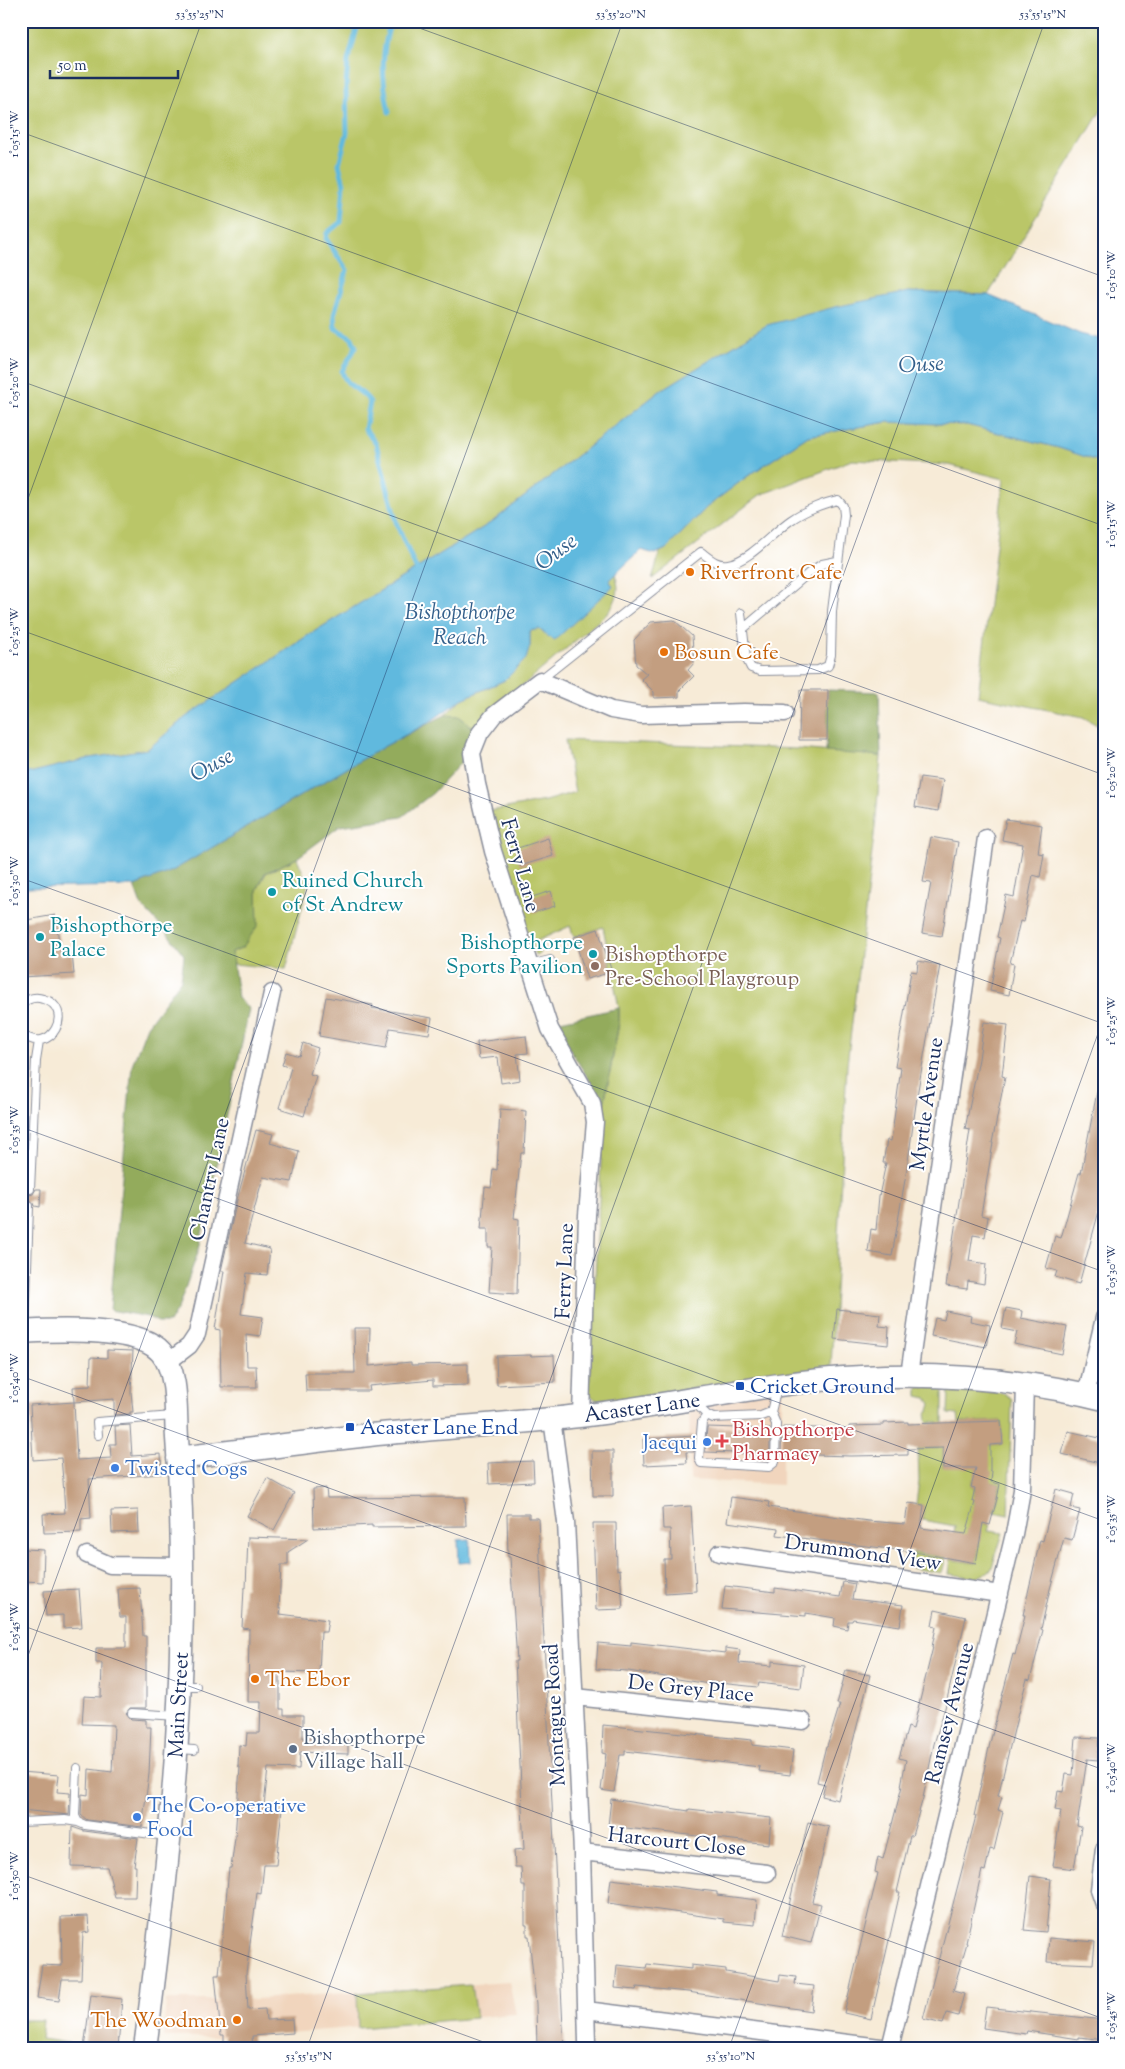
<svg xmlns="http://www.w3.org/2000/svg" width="1125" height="2069" font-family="'Sorts Mill Goudy',serif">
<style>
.built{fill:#f1d5bd}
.green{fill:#bac668;stroke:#6a7a63;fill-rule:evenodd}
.forest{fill:#93ab5c;stroke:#576d5d}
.water{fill:#60b9de;stroke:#3e749e}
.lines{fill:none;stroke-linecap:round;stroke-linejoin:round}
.stream{stroke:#60b9de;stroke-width:5}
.building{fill:#c39e80}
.lane-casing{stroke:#898d9a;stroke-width:10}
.street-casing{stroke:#898d9a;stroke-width:19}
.secondary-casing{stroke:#898d9a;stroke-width:25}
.lane{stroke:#fff;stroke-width:8}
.street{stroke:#fff;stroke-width:16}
.secondary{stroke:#fff;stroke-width:22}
.ticks{fill:none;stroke:#1b2f5e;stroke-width:1;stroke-opacity:0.45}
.food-dot{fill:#e8710a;stroke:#fff;stroke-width:2}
.culture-dot{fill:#0f9aa8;stroke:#fff;stroke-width:2}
.education-dot{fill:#8d6e63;stroke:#fff;stroke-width:2}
.transit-dot{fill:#1a4fb4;stroke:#fff;stroke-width:2}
.health-dot{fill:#e0444e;stroke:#fff;stroke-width:2}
.shop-dot{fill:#3f7fe0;stroke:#fff;stroke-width:2}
.service-dot{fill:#5c6f8a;stroke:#fff;stroke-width:2}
.labels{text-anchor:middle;stroke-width:4;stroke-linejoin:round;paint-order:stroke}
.food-label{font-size:21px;fill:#c56008;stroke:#fff;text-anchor:start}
.street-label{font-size:21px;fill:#1b2f5e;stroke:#fff}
.culture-label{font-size:21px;fill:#0d838f;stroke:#fff;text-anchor:start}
.education-label{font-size:21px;fill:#785e54;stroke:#fff;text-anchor:start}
.transit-label{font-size:21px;fill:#164399;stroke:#fff;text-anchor:start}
.health-label{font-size:21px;fill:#be3a42;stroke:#fff;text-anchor:start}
.shop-label{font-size:21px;fill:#366cbe;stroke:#fff;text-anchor:start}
.service-label{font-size:21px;fill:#4e5e75;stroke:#fff;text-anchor:start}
.water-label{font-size:22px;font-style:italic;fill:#335f8b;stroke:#fff}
.neatline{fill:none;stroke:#1b2f5e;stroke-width:2}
.ticks-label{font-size:12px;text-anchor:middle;fill:#1b2f5e}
</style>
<rect width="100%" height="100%" fill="#fff"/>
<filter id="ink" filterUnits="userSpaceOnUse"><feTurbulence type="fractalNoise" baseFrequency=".02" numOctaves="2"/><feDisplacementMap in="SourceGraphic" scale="10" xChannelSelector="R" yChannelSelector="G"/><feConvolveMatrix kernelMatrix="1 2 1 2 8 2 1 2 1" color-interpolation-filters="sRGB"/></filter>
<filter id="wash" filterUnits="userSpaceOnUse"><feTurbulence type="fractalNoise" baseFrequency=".0096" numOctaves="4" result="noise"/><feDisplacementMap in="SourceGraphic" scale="20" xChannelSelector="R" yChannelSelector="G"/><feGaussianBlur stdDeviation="1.12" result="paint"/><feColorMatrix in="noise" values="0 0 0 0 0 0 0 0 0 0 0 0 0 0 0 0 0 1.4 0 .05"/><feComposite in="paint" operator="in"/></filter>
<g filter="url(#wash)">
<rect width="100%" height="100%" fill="#f7ebd7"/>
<path class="built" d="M782,1375V1485L690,1480L689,1389Z
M509,1982L516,2014L242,2037H163L166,2000H242Z"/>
<path class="green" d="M21,21H1104V106L988,295L908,292L767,325L660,391L492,522L307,636L186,717L148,749L91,758L21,775Z
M887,422L967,425L1059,448L1104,463V729L1083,717L978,696L1004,479L949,465L852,460L760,495L652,579L660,552L666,549L707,507L745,478L808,436Z
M615,574C621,592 617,598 608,613L481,721L476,729L445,715L462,699L505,680L530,646V631L539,629L549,637L613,586L609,580Z
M565,740L797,749L881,756L876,818L847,1065L831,1367L600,1403L589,1394L604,1104L619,1023V1008L603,927L574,937L570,926L537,941L540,954L535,955L490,811L545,801L575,792Z
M297,858L308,885L286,969L234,964L232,952L243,947L257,902V890L266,873Z
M918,1387L943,1388V1467L972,1443L971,1422H959L958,1415L948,1414L949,1389L1003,1393L1012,1399L1008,1515L994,1512L995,1507L975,1503L971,1520L990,1525L988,1531L1003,1533L991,1570L977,1578L949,1574L955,1526L922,1520L924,1506L916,1504L919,1481L918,1449L940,1448L938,1422H927L926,1413L929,1411L931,1404L927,1398L918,1396ZM1001,1421L1002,1444L989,1445L977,1422ZM973,1479L1000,1484L996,1505L973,1501L975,1488L971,1487ZM958,1534L980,1537L976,1563L954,1560Z
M913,1553L946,1557L942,1573L911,1568Z
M471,1985L476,2018L358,2028L357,1993Z
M21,2020H43L41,2039L69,2043L68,2048H21Z"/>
<path class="forest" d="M828,690L879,692L881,756L826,752Z
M445,715L459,716L476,730L466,757L433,793L402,817L340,826L297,858L265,873L257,890L258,925L243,947L232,952L238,998L249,1009L199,1249L179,1306L169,1323H160L148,1317L110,1310L132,1065L147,1026L181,980L184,955L167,933L141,905L134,886L172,871L385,746Z
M619,1008V1023L604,1104L571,1051L556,1022Z"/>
<path class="water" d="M908,292L988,295L1080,334L1104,340V463L1059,448L967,425L887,422L808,436L745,478L707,507L666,549L655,554L641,550L609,580L613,586L555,640L549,637L539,629L530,631V646L526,659L505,680L462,699L428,723L385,746L172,871L134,886L21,888V775L91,758L148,749L186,717L307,636L492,522L660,391L767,325L835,307Z
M470,1539L471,1562L459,1563L458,1540Z"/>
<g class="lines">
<path class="stream" d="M359,21L348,61L346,86L347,133L339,164L344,184L341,222L327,233L326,239L347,270L334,315L335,328L352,338L356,347L342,371C346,388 361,388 370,402L365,429L376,444L397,525L418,573
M389,112C382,78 380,55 391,21"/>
</g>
<g id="blocks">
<path class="building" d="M674,620L692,636L694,663L688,670L694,676L679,691V697L654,698V692L641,679L647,674L636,665L634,640L651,622Z
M800,690H828L827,740H799Z
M920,777L943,780L938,811L915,807Z
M1006,819L1042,825L1038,853L1044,854L1040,877L1033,875L1024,922L1020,921L1010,963L1014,964L1009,995L990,991L1000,938L997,937L1006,895L1014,897L1023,844L1002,840Z
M931,837L958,842L942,936L922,933L931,883L923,882Z
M548,838L553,856L520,866L515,849Z
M551,891L555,906L533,913L529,898Z
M55,915L61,955L72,953L74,974L21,977V921Z
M598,929L612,972L587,979L574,937Z
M918,961L940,965L918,1090L907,1168L892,1256L868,1252L871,1229L876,1230L879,1196L886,1163H883L887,1140L891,1141L901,1068L895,1067L911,971L917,972Z
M326,997L373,1005L372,1008L432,1018L429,1034L390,1028L386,1048L319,1036Z
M984,1022L1008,1025L1002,1076L1005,1077L992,1143H993L981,1215L988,1217L985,1237L973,1235L969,1261L986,1264L984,1284L968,1281L967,1289L946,1286L970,1130L965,1129L979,1059Z
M526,1036L528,1053L517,1054L520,1080L501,1083L498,1057L479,1059L477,1042Z
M303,1043L318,1048L310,1074L316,1076L304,1116L279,1108L291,1068L282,1065L286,1052L299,1056Z
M1097,1092L1104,1093V1167L1101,1179H1104V1193L1079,1284L1055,1277L1057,1271L1046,1268L1055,1236L1061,1238L1079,1173H1081Z
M500,1109L526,1111L524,1153H521L514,1218L519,1219L517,1294L489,1292L492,1247H488V1229H481L485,1187L491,1188L493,1169L497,1170Z
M256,1130L273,1134L270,1143L299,1151L292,1182L263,1177L245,1243L270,1249L267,1275L247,1273L241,1314L263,1317L260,1336L246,1334L247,1366H256L257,1387H221L220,1330L215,1329L224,1271H221L237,1200Z
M23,1188L29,1195L33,1194L36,1189H41L40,1207L35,1206L34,1203L30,1200L22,1206Z
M1006,1308L1022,1311L1021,1318L1067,1327L1062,1354L1014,1344L1017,1332L1002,1329Z
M837,1309L880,1314L879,1326L889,1327L888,1345L834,1339Z
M946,1311L971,1316L970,1321L990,1325L986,1347L931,1336L935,1318L944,1320Z
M354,1328H370L369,1366L411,1362V1365L468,1364V1385L433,1386V1380L369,1386L370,1391H306L305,1373H355Z
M107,1350L133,1351L131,1392L133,1412H130V1414L114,1415V1399L74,1402L73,1387L90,1386L91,1357L107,1358Z
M531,1355V1356L554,1355L555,1382L497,1385L496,1356Z
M74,1402L77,1460L111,1458L110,1444H116L115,1426L130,1425L132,1456L161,1454L162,1474L89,1479L91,1518L81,1519V1532L44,1533L43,1514L65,1513L63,1480L61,1458L33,1460L30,1405Z
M1001,1421L1003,1444L990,1445V1471H992L991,1482L1000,1484L997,1499L990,1525L983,1523L976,1563L914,1552L777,1535L778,1529L727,1522L731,1497L769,1502L768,1507L868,1521L905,1524L908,1503L924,1505L921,1528L966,1534L975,1502L972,1501L975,1488L971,1487L976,1468H943V1448L908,1449V1455L850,1456L781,1454L782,1429L783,1427L849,1429V1426L884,1425V1423L908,1422V1424Z
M707,1427L770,1429V1454L705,1452Z
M1068,1431L1104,1439V1464L1062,1454Z
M695,1436L694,1452H686L687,1463L644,1465L643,1439Z
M592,1451H613V1496H593Z
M533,1461L534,1482L489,1484L488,1463Z
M267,1478L294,1493L274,1530L247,1516Z
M326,1488L327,1498L465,1497L466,1526L372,1527V1525L314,1528L313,1489Z
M1056,1489L1074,1494L1071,1508L1080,1510L1072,1540L1064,1538L1050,1589L1041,1629L1043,1630L1030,1680L1027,1679L1020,1705L998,1796L1002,1797L998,1810L1003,1812L994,1850L990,1849L985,1871L982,1870L966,1943H967L953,1991L964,1994L958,2016L947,2013L943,2024L923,2019L976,1816H974L990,1743L1013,1654L1015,1655L1025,1615H1023L1040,1540L1043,1541Z
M691,1506L696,1591L665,1593L664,1559H671L670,1529H663L662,1508Z
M138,1510L139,1532L112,1533L111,1511Z
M507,1514H529V1518H538L564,2048H537L536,2004L529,1936H527V1925H525V1886H522L521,1867H515L514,1850L524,1849L515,1661H517L510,1557H508Z
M593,1523H616L617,1570L620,1569L623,1609L596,1610Z
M248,1537L308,1539L288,1552V1565H281L279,1609H281L280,1614L328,1620L326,1632H321L319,1673L280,1672V1709H284V1715H303V1738L348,1740V1754L300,1752L299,1769L268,1768L264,1806L282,1808L276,1865H264L261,1894L257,1893L246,1973L248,2010L265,2009L266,2020L292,2019L293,2033L252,2036L253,2048H224V2035H221L215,1975H219L229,1868H231L235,1838L240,1767L238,1766L239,1745L246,1746L247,1733H260L261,1702H248L249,1629L242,1628L244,1588H246Z
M25,1549L44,1550L43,1582L24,1581Z
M843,1582L855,1584L852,1599L903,1605L900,1626L853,1619L852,1621H848L847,1629L834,1626L835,1618L806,1613V1616L722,1609L725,1586L775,1592V1588L840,1597Z
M140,1588L143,1636H146V1708H130L126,1713L131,1719L146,1720V1727H151L149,1774L142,1827L87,1820L81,1815L82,1794L88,1795L89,1769L112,1772L114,1725L82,1724L84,1696L101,1697L102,1663H96V1648H126V1617H120L118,1589Z
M79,1589L82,1627L63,1628V1615L46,1616L44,1591Z
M935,1610L966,1617L945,1708L934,1744L923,1798L912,1836H910L897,1892H900L871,2019L844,2013L878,1873L875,1872L878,1857L883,1859L902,1786H901L906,1760L899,1758L908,1727L913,1729L933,1647H932L936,1627L932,1626Z
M631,1642L725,1653V1648L740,1650L739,1663L772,1666V1661L804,1665L801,1688L759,1683L758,1687L709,1682V1684L628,1671L596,1669L598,1643L631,1646Z
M846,1670L870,1675L838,1800L822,1796L825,1784L817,1782L826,1746H827L840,1704H837Z
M603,1725L752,1740V1745L793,1750L790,1775L759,1771L760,1767L625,1751V1755H620L614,1792L601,1790L606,1754L602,1753Z
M1076,1737L1099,1738L1098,1760L1087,1759L1077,1826L1081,1827L1074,1869L1053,1866L1061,1811L1055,1810L1058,1791L1063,1792L1066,1774L1073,1775Z
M21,1772L59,1775L57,1792L70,1793L69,1815L21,1810Z
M611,1799L689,1811V1809L771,1818L769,1844L608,1826Z
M808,1822L829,1827L812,1902L821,1904L811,1943L782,1936Z
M72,1827L84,1831L138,1838L134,1866H136L135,1897H115L107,1867L71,1866Z
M1030,1876L1051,1879L1046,1932L1024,1930Z
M611,1879L717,1892V1895L757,1900L755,1925L724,1922V1919L608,1903Z
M88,1916L89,1932L83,1933L81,1979H62L59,2001L37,1998L42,1965L62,1966L61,1917Z
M1049,1938L1095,1942L1093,1964L1047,1962Z
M647,1964L691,1969V1965L726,1969V1972L779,1981L780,1975L796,1977L795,1984L814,1986L811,2011L688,1992L637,1987L636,1990L615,1988L617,1965L646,1968Z
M91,1995L122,1999L118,2048H84Z
M986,2007L1104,2020V2040L1079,2037V2039L1027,2031L1026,2034L983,2028Z"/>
</g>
</g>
<g filter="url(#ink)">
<use href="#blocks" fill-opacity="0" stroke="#898d9a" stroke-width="1"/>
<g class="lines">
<defs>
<path id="lane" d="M743,629L810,572L822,564L837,561
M540,680L701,552C709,558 717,566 728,564C750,561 773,532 791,520C804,511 823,503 838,500L843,506L844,515L832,611L831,655L828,666L818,670L760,671L751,668L746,658L741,613
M529,965L550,960
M21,1005C27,999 35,996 43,999C76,1007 51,1059 21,1033
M30,1189L36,1060L39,1041
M25,1330L29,1206
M695,1403L707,1415L713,1418L761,1416L771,1412L777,1387
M707,1415L702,1422L699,1458L701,1463L769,1467L775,1462L776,1424L771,1412
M98,1435L97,1422L173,1416
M182,1686H196
M132,1713L177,1716
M179,1749L194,1750
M77,1768L75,1816L78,1822L85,1825L166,1836
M21,1822L65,1820L78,1822"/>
<path id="street" d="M168,1362L189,1346L197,1334L272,993
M909,1375L986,838
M1086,1395L1104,1318
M581,1416L587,1215L595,1122L592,1103L550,1029L493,851L477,784L472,753L480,733L494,715L540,680L611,710L641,715L744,712L785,713
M552,1419L566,1522L582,1852L587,2042
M719,1553L1000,1594
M87,1555L110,1565L181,1566
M575,1697L803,1721
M1104,1849L1099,1890L1104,1904
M582,1852L767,1873
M586,2010L888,2048
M890,2048L1014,1534L1022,1490L1025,1385"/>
<path id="secondary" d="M21,1332C55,1330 138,1326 161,1352C179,1373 175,1412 177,1438C192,1641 172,1846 145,2048
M178,1458C242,1451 305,1442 369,1435C439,1428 509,1424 579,1416C673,1406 767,1381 862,1377C942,1373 1026,1380 1104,1399"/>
</defs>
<use href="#lane" class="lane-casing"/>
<use href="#street" class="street-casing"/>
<use href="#secondary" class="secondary-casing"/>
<use href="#lane" class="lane"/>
<use href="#street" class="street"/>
<use href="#secondary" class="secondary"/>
</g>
</g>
<path class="ticks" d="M400,21L1104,277M1083,21L1104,29M21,132L1104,526M21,381L1104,775M21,518L202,21M21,630L1104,1024M21,878L1104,1272M21,1127L1104,1521M21,1376L1104,1770M21,1625L1104,2019M21,1675L623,21M21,1874L500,2048M307,2048L1045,21M729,2048L1104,1017"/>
<g class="food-dot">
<circle cx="690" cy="572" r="5"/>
<circle cx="664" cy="652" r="5"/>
<circle cx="255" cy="1679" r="5"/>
<circle cx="237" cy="2020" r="5"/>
</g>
<g class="culture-dot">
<circle cx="272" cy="892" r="5"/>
<circle cx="40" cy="937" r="5"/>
<circle cx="593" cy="954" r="5"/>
</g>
<circle class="education-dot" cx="595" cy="966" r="5"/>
<g class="transit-dot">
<rect x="735" y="1381" width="10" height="10" rx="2.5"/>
<rect x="345" y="1422" width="10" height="10" rx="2.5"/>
</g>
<path class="health-dot" d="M719.5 1433.5h5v5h5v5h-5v5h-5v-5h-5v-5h5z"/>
<g class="shop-dot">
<circle cx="707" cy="1442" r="5"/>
<circle cx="115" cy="1468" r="5"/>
<circle cx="137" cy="1817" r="5"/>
</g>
<circle class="service-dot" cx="293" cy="1749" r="5"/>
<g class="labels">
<g class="food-label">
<text x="700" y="579">Riverfront Cafe</text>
<text x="674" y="659">Bosun Cafe</text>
<text x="265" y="1686">The Ebor</text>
<text x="227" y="2027" text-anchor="end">The Woodman</text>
</g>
<g class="street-label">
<text transform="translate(521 865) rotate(74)" y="7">Ferry Lane</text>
<text transform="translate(926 1104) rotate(-82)" y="7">Myrtle Avenue</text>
<text transform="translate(209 1179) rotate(-78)" y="7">Chantry Lane</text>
<text transform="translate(564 1271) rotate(-88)" y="7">Ferry Lane</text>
<text transform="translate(642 1407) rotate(-8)" y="7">Acaster Lane</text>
<text transform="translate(863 1552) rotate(8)" y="7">Drummond View</text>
<text transform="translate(691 1688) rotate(6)" y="7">De Grey Place</text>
<text transform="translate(178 1705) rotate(-87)" y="7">Main Street</text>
<text transform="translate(949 1713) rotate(-76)" y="7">Ramsey Avenue</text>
<text transform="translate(554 1715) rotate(-93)" y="7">Montague Road</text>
<text transform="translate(677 1841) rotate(6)" y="7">Harcourt Close</text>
</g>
<g class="culture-label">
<text x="282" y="887">Ruined Church<tspan x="282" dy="24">of St Andrew</tspan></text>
<text x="50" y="932">Bishopthorpe<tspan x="50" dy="24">Palace</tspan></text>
<text x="583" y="949" text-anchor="end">Bishopthorpe<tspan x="583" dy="24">Sports Pavilion</tspan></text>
</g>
<g class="education-label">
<text x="605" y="961">Bishopthorpe<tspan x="605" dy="24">Pre-School Playgroup</tspan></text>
</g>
<g class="transit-label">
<text x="750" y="1393">Cricket Ground</text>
<text x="360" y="1434">Acaster Lane End</text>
</g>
<g class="health-label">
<text x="732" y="1436">Bishopthorpe<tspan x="732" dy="24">Pharmacy</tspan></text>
</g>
<g class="shop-label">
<text x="697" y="1449" text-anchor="end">Jacqui</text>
<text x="125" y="1475">Twisted Cogs</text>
<text x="147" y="1812">The Co-operative<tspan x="147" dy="24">Food</tspan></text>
</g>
<g class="service-label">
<text x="303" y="1744">Bishopthorpe<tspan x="303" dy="24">Village hall</tspan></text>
</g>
<g class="water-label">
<text transform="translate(921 363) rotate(-3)" y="8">Ouse</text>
<text transform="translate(555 551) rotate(-37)" y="8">Ouse</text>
<text x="460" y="619">Bishopthorpe<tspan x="460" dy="25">Reach</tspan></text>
<text transform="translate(211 764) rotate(-29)" y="8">Ouse</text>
</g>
</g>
<rect width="1125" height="2069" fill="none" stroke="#fff" stroke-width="55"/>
<path d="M50 70v8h128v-8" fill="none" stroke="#1b2f5e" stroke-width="2.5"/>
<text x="58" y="70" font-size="15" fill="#1b2f5e" stroke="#ffffff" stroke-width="4" paint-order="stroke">50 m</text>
<rect x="28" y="28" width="1070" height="2014" class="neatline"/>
<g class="ticks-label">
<text x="200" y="18">53°55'25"N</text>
<text x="621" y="18">53°55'20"N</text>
<text x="1043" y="18">53°55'15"N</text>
<text transform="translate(14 134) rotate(-90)" y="4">1°05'15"W</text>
<text transform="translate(1111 275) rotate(-90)" y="4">1°05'10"W</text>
<text transform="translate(14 383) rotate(-90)" y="4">1°05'20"W</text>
<text transform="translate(1111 524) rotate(-90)" y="4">1°05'15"W</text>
<text transform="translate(14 632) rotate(-90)" y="4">1°05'25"W</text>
<text transform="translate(1111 773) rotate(-90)" y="4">1°05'20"W</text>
<text transform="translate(14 881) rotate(-90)" y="4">1°05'30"W</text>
<text transform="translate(1111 1021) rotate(-90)" y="4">1°05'25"W</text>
<text transform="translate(14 1130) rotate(-90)" y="4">1°05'35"W</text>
<text transform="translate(1111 1270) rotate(-90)" y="4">1°05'30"W</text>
<text transform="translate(14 1378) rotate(-90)" y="4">1°05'40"W</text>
<text transform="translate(1111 1519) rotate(-90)" y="4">1°05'35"W</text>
<text transform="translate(14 1627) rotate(-90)" y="4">1°05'45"W</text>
<text transform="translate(1111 1768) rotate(-90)" y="4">1°05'40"W</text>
<text transform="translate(14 1876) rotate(-90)" y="4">1°05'50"W</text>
<text transform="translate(1111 2016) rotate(-90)" y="4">1°05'45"W</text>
<text x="309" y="2060">53°55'15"N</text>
<text x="731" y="2060">53°55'10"N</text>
</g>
</svg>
